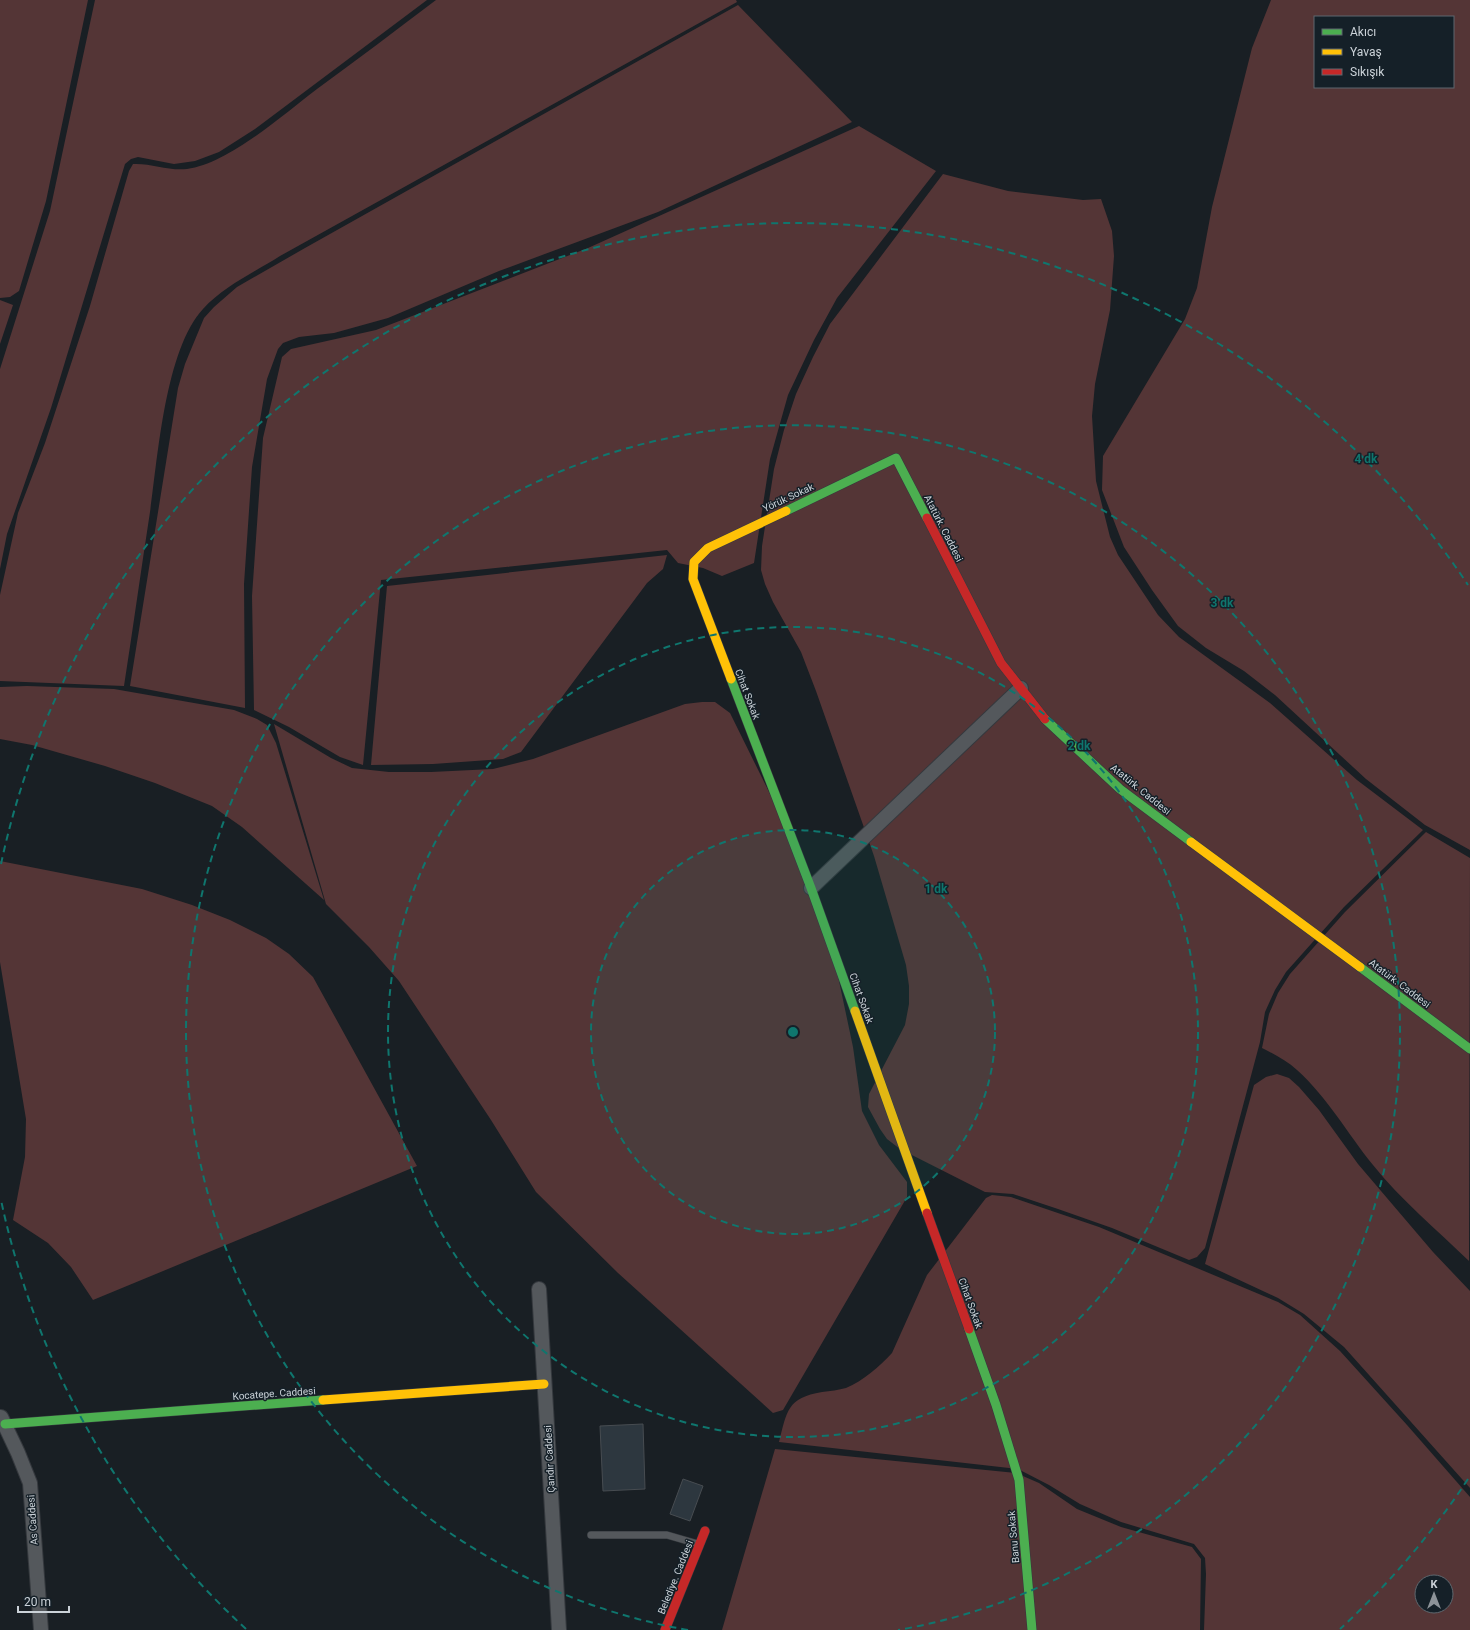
<svg xmlns="http://www.w3.org/2000/svg" width="1470" height="1630" font-family="Roboto,sans-serif">
<style>
.green{fill:#543536;fill-rule:evenodd}
.building{fill:#2d373f;stroke:#474c51}
.lines{fill:none;stroke-linecap:round;stroke-linejoin:round}
.lane-casing{stroke:#35393e;stroke-width:8}
.street-casing{stroke:#35393e;stroke-width:16}
.fast-casing{stroke:#35393e;stroke-width:10}
.slow-casing{stroke:#35393e;stroke-width:10}
.jam-casing{stroke:#35393e;stroke-width:10}
.lane{stroke:#54585c;stroke-width:7}
.street{stroke:#54585c;stroke-width:14}
.fast{stroke:#4caf50;stroke-width:9}
.slow{stroke:#ffc107;stroke-width:9}
.jam{stroke:#c62828;stroke-width:9}
.ring{fill:none;stroke:#0f766e;stroke-width:2;stroke-dasharray:7 5}
.labels{text-anchor:middle;stroke-width:3;stroke-linejoin:round;paint-order:stroke}
.street-label{font-size:10px;fill:#cbd2d8;stroke:#152028}
.centre{fill:#0f766e;stroke:#152028;stroke-width:2}
.ring-label{font-size:12px;text-anchor:middle;font-weight:bold;fill:#0f766e;stroke:#152028;stroke-width:3;stroke-linejoin:round;paint-order:stroke}
</style>
<rect width="100%" height="100%" fill="#191f24"/>
<path class="green" d="M0,0H88L46,201L19,291L10,297L0,298Z
M95,0H427L255,129L219,152L195,161L174,164L138,157L131,159L125,164L51,408L7,534L0,569V369L50,211Z
M436,0H736L737,2L280,256C255,272 224,286 203,309C165,350 158,457 150,512C141,570 133,628 124,686L0,681V595L18,513L45,443L90,306L129,171L133,164C151,163 168,171 187,169C228,164 284,114 317,89C357,60 396,30 436,0Z
M1271,0H1470V850L1425,825L1366,779L1275,695L1244,671L1206,648L1178,626L1152,590L1124,547L1102,490L1103,456L1185,319L1197,288L1212,207L1252,48ZM1315,17H1453V87H1315Z
M738,5L852,122L658,212L499,271L388,318L334,333L299,337L283,343L278,349L267,379L252,467L244,584L245,708L130,686L178,388L185,364L204,318L214,307L237,287L305,248Z
M859,126L936,171L837,298L814,340L788,395L770,459L754,563L722,576L703,568L678,563L667,550L381,580L363,765L340,757L289,727L254,710L252,596L263,438L282,357L291,349L376,330L588,248Z
M943,174L1008,191L1083,200L1101,199L1112,231L1114,256L1110,310L1095,384L1092,416L1096,481L1110,537L1118,555L1158,615L1179,637L1270,703L1357,780L1423,830L1344,907L1286,972L1275,990L1265,1012L1260,1042L1205,1248L1197,1257L1189,1260L1112,1228L1058,1209L1013,1194L985,1192L900,1149L887,1139L880,1129L868,1107L869,1094L905,1025L909,1004V986L906,965L874,856L816,691L801,652L773,602L765,584L761,570L762,546L774,469L784,430L796,394L813,357L830,324Z
M0,300L13,305L0,344Z
M667,555L663,569L647,583L521,752L503,759L433,764L371,765L387,586Z
M27,686L114,689L234,710L257,719L267,725L276,743L324,900L242,827L212,806L155,783L105,766L32,745L0,739V687Z
M702,702H715L730,713L811,877L828,929L853,1047L862,1111L879,1145L907,1182V1197L783,1410L773,1413L618,1273L536,1192L491,1120L399,981L369,947L326,904L274,724L331,758L352,768L389,772H431L493,769L533,759L685,704Z
M1426,832L1470,858L1469,1261C1437,1230 1401,1200 1373,1165C1347,1133 1328,1098 1297,1070C1287,1061 1274,1054 1262,1048L1269,1014L1278,993L1290,974L1345,912Z
M0,861L142,889L192,905L230,920L266,938L289,954L313,977L417,1166L93,1300L71,1267L48,1243L13,1220L25,1157L26,1119L0,962Z
M1277,1074L1289,1078L1299,1087L1319,1110L1358,1164L1433,1252L1470,1291V1488L1344,1347L1304,1314L1278,1298L1205,1264L1254,1085L1266,1077Z
M992,1195L1011,1197L1099,1227L1278,1302L1300,1315L1340,1351L1407,1425L1470,1497V1630H1204L1206,1574L1205,1558L1194,1544L1121,1522L1080,1504L1049,1485L1018,1469L779,1442C787,1411 787,1398 822,1392C830,1391 839,1390 846,1388C863,1381 880,1366 892,1353L927,1275L986,1198ZM1422,1582H1446V1606H1422Z
M775,1449L1016,1473L1039,1483L1077,1509L1121,1527L1192,1547L1201,1559L1200,1630H722Z"/>
<path class="building" d="M643,1424L645,1489L603,1491L600,1426Z
M683,1479L703,1486L690,1521L670,1514Z"/>
<g class="lines">
<defs>
<path id="lane" d="M591,1535H667L698,1544"/>
<path id="street" d="M811,888L1021,688
M539,1289L559,1630
M1,1417L18,1453L30,1483L41,1630"/>
<path id="fast" d="M786,511L896,458L927,518
M731,679L811,888L855,1011
M1045,719L1120,789L1191,842
M1360,967L1470,1049
M969,1329L996,1405L1019,1480L1032,1630
M5,1424L323,1400"/>
<path id="slow" d="M731,679L693,579L694,562L708,548L786,511
M1191,842L1360,967
M855,1011L927,1213
M323,1400L544,1384"/>
<path id="jam" d="M927,518L1001,663L1045,719
M927,1213L969,1329
M665,1630L705,1531"/>
</defs>
<use href="#lane" class="lane-casing"/>
<use href="#street" class="street-casing"/>
<use href="#fast" class="fast-casing"/>
<use href="#slow" class="slow-casing"/>
<use href="#jam" class="jam-casing"/>
<use href="#lane" class="lane"/>
<use href="#street" class="street"/>
<use href="#fast" class="fast"/>
<use href="#slow" class="slow"/>
<use href="#jam" class="jam"/>
</g>
<circle cx="793" cy="1032" r="202" fill="#0f766e" fill-opacity=".12"/>
<g class="ring">
<circle cx="793" cy="1032" r="202"/>
<circle cx="793" cy="1032" r="405"/>
<path d="M688 1630A607 607 0 1 1 898 1630"/>
<path d="M1468 1479A810 810 0 0 1 1340 1629M246 1629A810 810 0 0 1 1 1200M1 864A810 810 0 0 1 1468 585"/>
</g>
<g class="labels">
<g class="street-label">
<text transform="translate(788 497) rotate(-25)" y="4">Yörük Sokak</text>
<text transform="translate(944 528) rotate(63)" y="4">Atatürk. Caddesi</text>
<text transform="translate(748 694) rotate(69)" y="4">Cihat Sokak</text>
<text transform="translate(1141 789) rotate(39)" y="4">Atatürk. Caddesi</text>
<text transform="translate(1400 983) rotate(37)" y="4">Atatürk. Caddesi</text>
<text transform="translate(862 998) rotate(70)" y="4">Cihat Sokak</text>
<text transform="translate(971 1303) rotate(70)" y="4">Cihat Sokak</text>
<text transform="translate(274 1393) rotate(-4)" y="4">Kocatepe. Caddesi</text>
<text transform="translate(549 1459) rotate(-93)" y="4">Çandır Caddesi</text>
<text transform="translate(32 1520) rotate(-94)" y="4">As Caddesi</text>
<text transform="translate(1013 1537) rotate(-95)" y="4">Banu Sokak</text>
<text transform="translate(675 1577) rotate(-68)" y="4">Belediye. Caddesi</text>
</g>
</g>
<circle cx="793" cy="1032" r="6" class="centre"/>
<g class="ring-label">
<text x="1366" y="463">4 dk</text>
<text x="1222" y="607">3 dk</text>
<text x="1079" y="750">2 dk</text>
<text x="936" y="893">1 dk</text>
</g>
<rect x="1314" y="16" width="140" height="72" fill="#152028" stroke="#5e676e"/>
<rect x="1322" y="29" width="20" height="6" fill="#4caf50" stroke="#5e676e"/>
<text x="1350" y="36" font-size="12" fill="#cbd2d8">Akıcı</text>
<rect x="1322" y="49" width="20" height="6" fill="#ffc107" stroke="#5e676e"/>
<text x="1350" y="56" font-size="12" fill="#cbd2d8">Yavaş</text>
<rect x="1322" y="69" width="20" height="6" fill="#c62828" stroke="#5e676e"/>
<text x="1350" y="76" font-size="12" fill="#cbd2d8">Sıkışık</text>
<g transform="translate(1434 1594)"><circle r="19" fill="#152028" stroke="#5e676e"/>
<path d="M0-3L7 15L0 10L-7 15Z" fill="#8d9399"/>
<text y="-6" font-size="11" font-weight="bold" text-anchor="middle" fill="#cbd2d8">K</text>
</g>
<path d="M18 1606v6h51v-6" fill="none" stroke="#cbd2d8" stroke-width="2"/>
<text x="24" y="1606" font-size="12" fill="#cbd2d8" stroke="#152028" stroke-width="3" paint-order="stroke">20 m</text>
</svg>
